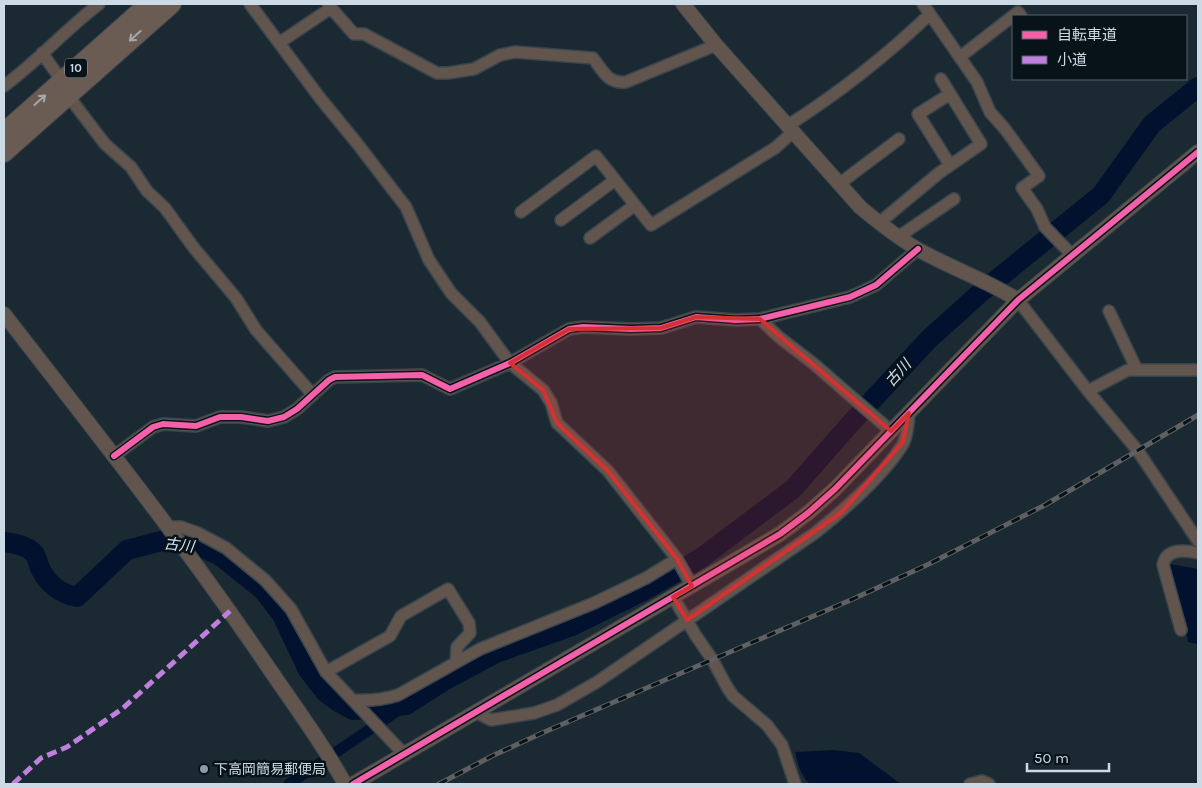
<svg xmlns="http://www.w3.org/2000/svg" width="1202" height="788" font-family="Karla,'Noto Sans JP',sans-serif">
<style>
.water{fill:#02122e}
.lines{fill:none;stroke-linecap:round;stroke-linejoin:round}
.canal{stroke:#02122e;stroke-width:11}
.river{stroke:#02122e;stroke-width:20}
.minor-casing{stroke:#39444d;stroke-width:14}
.tertiary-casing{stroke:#39444d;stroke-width:16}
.primary-casing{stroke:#39444d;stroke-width:20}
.minor{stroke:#61554d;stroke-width:11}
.tertiary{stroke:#61554d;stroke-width:14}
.primary{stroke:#6a5c52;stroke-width:18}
.rail-casing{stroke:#5f6061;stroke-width:5}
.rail{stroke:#071219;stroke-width:3;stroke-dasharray:9;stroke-linecap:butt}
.quiet{stroke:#c07fdc;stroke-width:5;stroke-dasharray:10 5;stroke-linecap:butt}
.cycleway-casing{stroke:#071219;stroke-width:9}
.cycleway{stroke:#f560ab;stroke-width:6}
.oneway{stroke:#a5a8ab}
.marked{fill:#d63132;fill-opacity:0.2;stroke:#d63132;stroke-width:4;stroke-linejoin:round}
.poi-dot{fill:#8e9ca7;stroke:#071219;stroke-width:2}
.labels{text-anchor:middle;stroke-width:5;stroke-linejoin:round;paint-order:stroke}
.shield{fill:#071219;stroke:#919ea8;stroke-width:1}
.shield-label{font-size:12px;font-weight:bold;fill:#ccdae6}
.poi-label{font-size:14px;fill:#ccdae6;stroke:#071219;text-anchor:start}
.water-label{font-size:15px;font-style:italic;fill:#d3e0f2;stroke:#071219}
</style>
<rect width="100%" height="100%" fill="#1b2932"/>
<path class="water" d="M1170,564L1198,569V644L1188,642Z
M833,750L859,753L901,784H810C800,775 798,764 795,752Z"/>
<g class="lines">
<path class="canal" d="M289,784L406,705"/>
<path class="river" d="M4,542C13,543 27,546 34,553C37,557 38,563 40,568C47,583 60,594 77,597L127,550L161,541L198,546L219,555L263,590L282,615L308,670L325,692L337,701L353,710L406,705L442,682L496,653L572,626L643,591L701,558L793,489L851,423L929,339L979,294L1101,195L1152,124L1198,87"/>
<defs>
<path id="minor" d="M250,4L320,98L356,142L406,207L429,260L451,293L480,322L510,363L543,390L551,403L557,423L608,471L677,559L692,586
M923,4L977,82L990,112L1005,129L1039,176L1022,188L1037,209L1045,227L1072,255
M331,8L354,34H364L437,73H448L474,69L500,55L515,52L593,58C603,71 608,84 626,82L716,45
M279,43L331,8L328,4
M42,53L57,74L73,102L95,131L105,144L131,167L147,191L165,208L194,248L236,298L256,330L313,395
M960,57L1018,12L1021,16
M4,86C38,61 66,29 99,4
M787,126C839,93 886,56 930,14
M950,165L918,114L950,94
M839,184L899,139
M521,212L596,156L651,225L775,148L793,132
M561,220L615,180
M879,223L939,173L981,144L941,79
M898,237L954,199
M590,238L635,205
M1018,300L1088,391L1138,451L1198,541
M1109,311L1137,370
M760,319L779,337L814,364L891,431
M1088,391L1128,370H1198
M114,456L153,427L163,424L196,426L220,417H241L268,421L284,417L297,409L329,380L335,377L422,375L450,389L510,363L569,329L583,327L631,329L661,328L696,317L736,320L760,319L850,297L876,285L918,249
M170,527H181L198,533L226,548L265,580L291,609L326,672L404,754
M673,597L696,636L712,659L727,687L733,696L767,725L782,745L795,784
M1181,630L1163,565C1166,548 1185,550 1198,553
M326,672L390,636L401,616L448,589L469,623L470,633L457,647L456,662
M353,700C370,701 382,700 398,695L480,649L594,603L646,578L677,559
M476,712L491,720L534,713L557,705L597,682L815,533C843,511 884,475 903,444C908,435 908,423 909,413
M970,784L982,781L989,784"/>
<path id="tertiary" d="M683,4L716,45L860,207C879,223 898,238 919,250C951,268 986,280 1018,300
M4,314C93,429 184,543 266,664C293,704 322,742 345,784
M353,784L780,534L808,513L835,489L1018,300L1198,152"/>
<path id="primary" d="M4,132L148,4
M4,153L172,4"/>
</defs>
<use href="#minor" class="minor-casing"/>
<use href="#tertiary" class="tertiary-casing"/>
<use href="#primary" class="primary-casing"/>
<use href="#minor" class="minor"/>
<use href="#tertiary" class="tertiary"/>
<use href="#primary" class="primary"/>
<defs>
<path id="rail" d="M439,784L492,756L542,733L853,599L929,564L1045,505L1198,415"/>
</defs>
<use href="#rail" class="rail-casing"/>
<use href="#rail" class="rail"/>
<path class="quiet" d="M13,784L41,758L67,747L122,709L230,611"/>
<defs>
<path id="cycleway" d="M114,456L153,427L163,424L196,426L220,417H241L268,421L284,417L297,409L329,380L335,377L422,375L450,389L510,363L569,329L583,327L631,329L661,328L696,317L736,320L760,319L850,297L876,285L918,249
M353,784L780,534L808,513L835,489L1018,300L1198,152"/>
</defs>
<use href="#cycleway" class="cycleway-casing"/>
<use href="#cycleway" class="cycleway"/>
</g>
<defs><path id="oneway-shaft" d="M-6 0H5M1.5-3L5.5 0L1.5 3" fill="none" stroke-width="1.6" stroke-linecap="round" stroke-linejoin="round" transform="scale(1.25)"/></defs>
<g class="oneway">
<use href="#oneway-shaft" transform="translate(135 36) rotate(138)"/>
<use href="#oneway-shaft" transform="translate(40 100) rotate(-42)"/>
</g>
<path class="marked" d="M696,317L760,319L891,431L909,413L903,442L841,513L687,620L673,597L692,586L677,559L608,471L557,423L543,390L510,363L569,329L661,328Z"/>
<circle class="poi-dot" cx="204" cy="769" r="5"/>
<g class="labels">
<rect class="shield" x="65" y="58.5" width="22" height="19" rx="4"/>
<g class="shield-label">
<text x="76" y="72">10</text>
</g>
<g class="poi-label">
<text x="214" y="774">下高岡簡易郵便局</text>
</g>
<g class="water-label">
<text transform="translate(898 373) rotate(-48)" y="5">古川</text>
<text transform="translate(179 545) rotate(7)" y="5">古川</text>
</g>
</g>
<rect width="1202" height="788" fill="none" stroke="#ccdae6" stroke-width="10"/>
<rect x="1012" y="15" width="175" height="65" fill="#071219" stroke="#56626b"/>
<rect x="1022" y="31" width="25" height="8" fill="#f560ab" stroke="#56626b"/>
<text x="1057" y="40" font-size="15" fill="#ccdae6">自転車道</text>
<rect x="1022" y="56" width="25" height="8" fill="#c07fdc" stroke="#56626b"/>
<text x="1057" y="65" font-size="15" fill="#ccdae6">小道</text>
<path d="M1027 763v8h82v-8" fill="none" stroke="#ccdae6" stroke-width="2.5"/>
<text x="1034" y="763" font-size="15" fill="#ccdae6" stroke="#071219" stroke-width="4" paint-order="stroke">50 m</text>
</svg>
